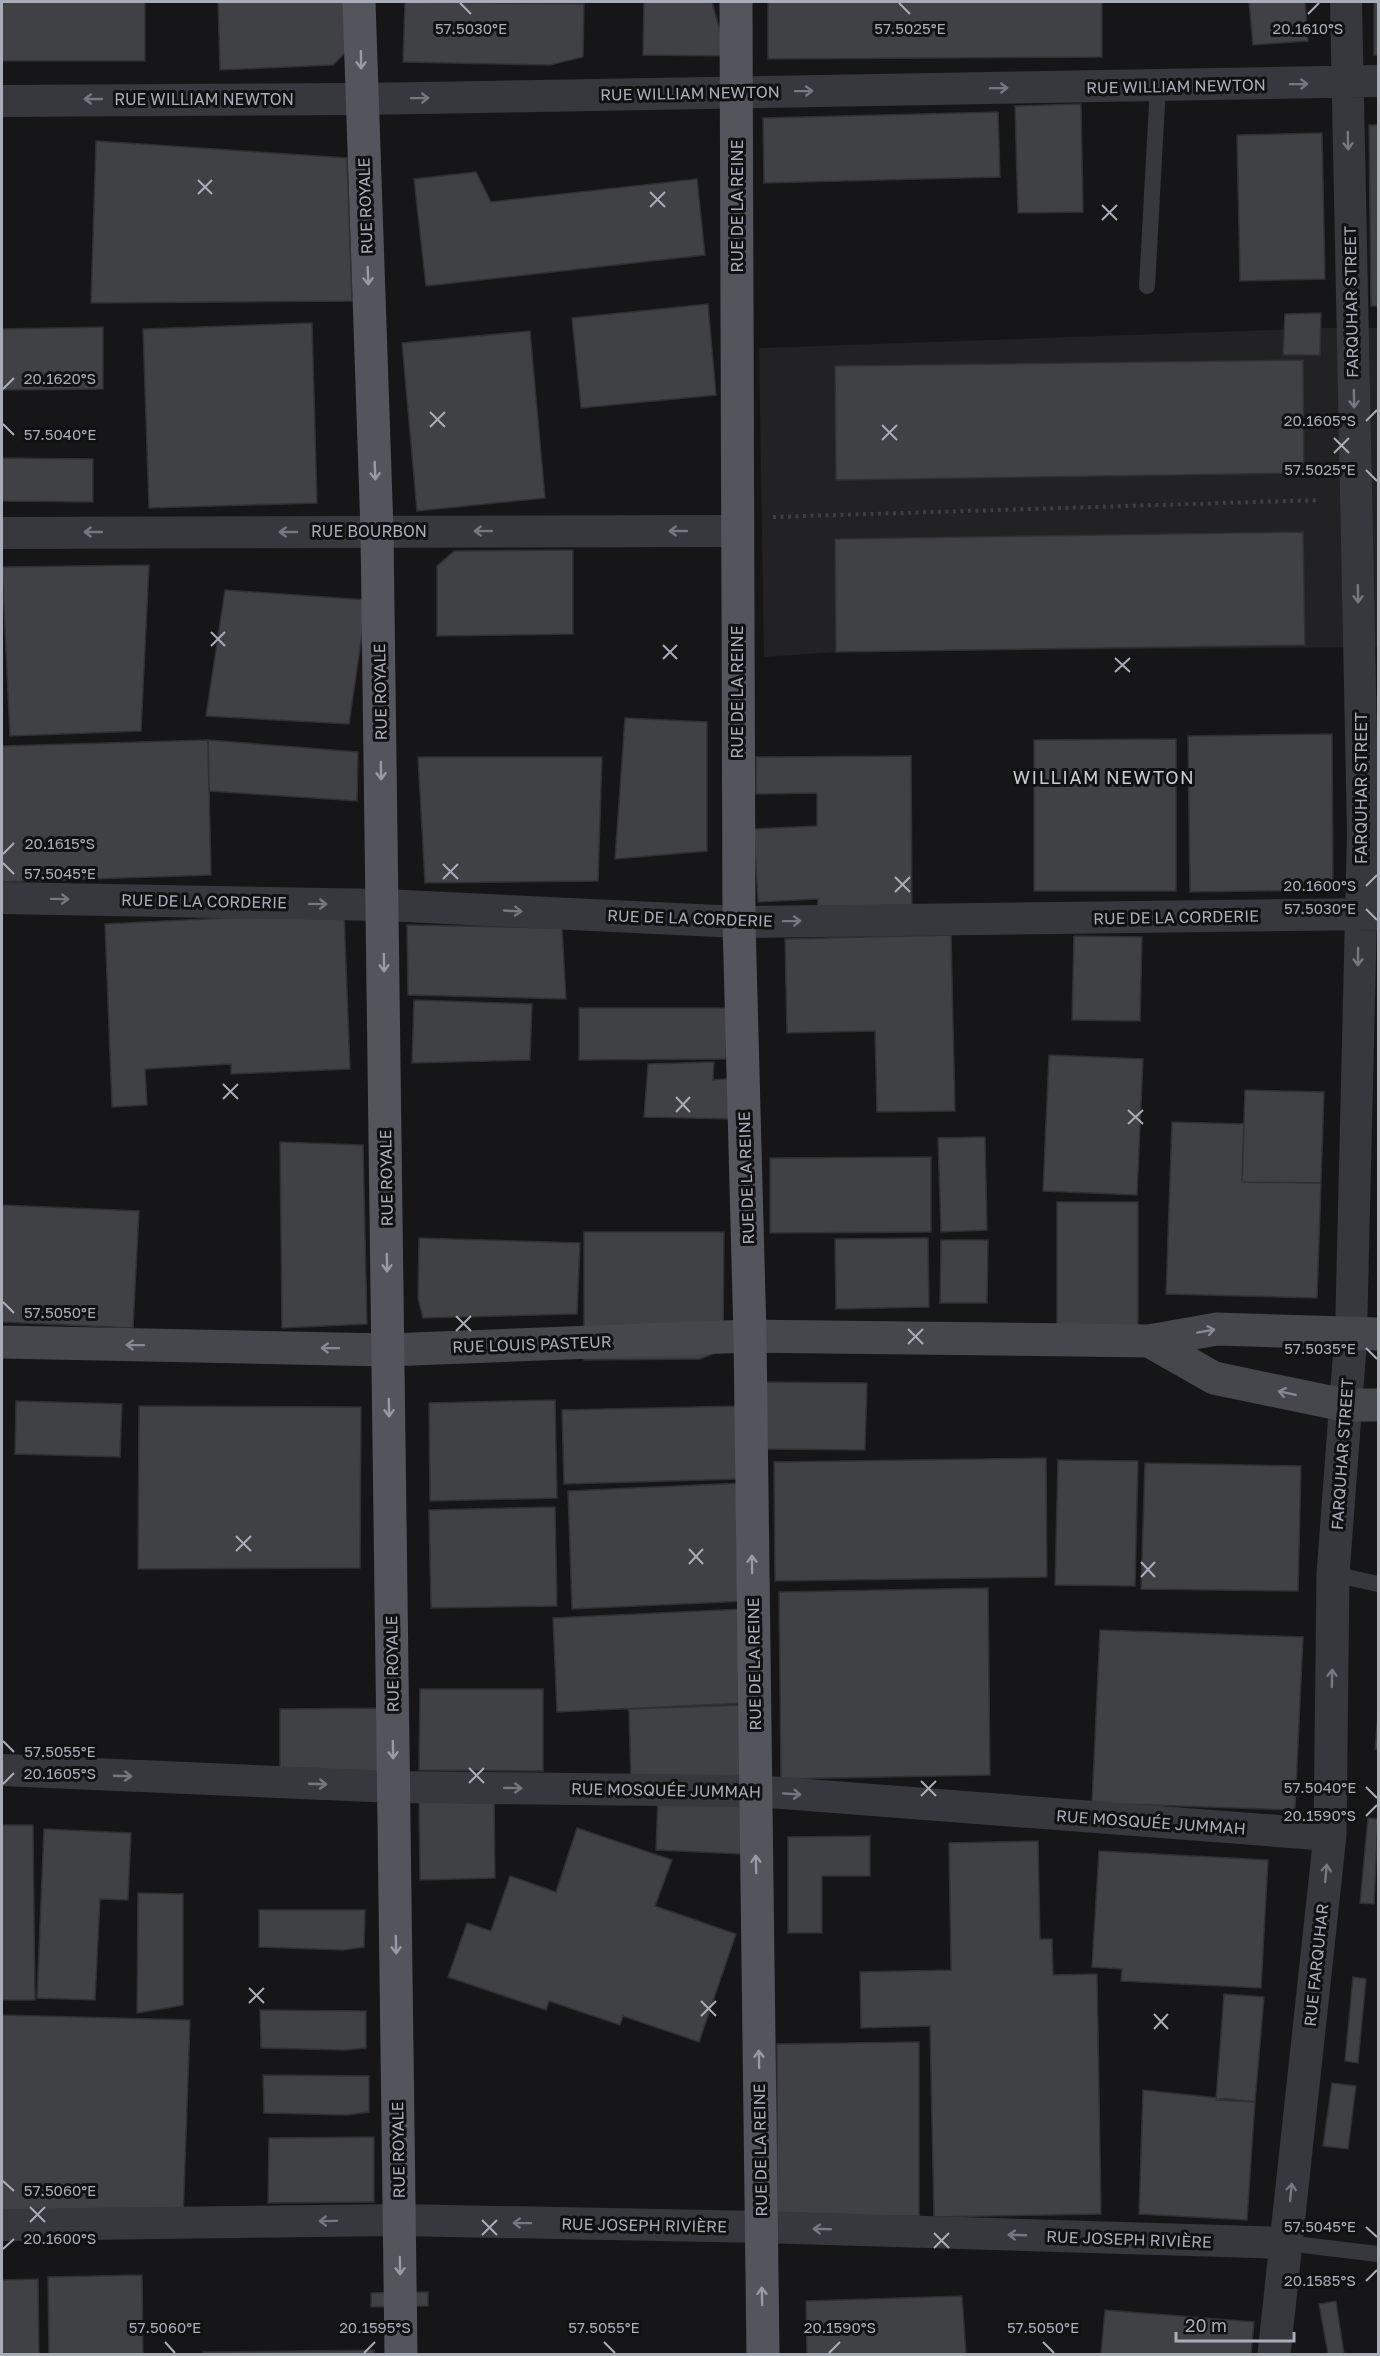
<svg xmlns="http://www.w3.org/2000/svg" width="1380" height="2356" font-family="'Golos Text',sans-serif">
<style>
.built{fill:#222225}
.building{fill:#404145;stroke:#303034;stroke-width:1.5}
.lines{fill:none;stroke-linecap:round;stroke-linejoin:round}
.path{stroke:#3d3f44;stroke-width:4;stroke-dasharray:3 4.5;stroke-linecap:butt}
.service{stroke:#37383d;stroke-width:16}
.minor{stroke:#37383d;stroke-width:32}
.tertiary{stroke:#37383d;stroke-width:33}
.secondary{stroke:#45474d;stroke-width:33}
.primary{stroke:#53555c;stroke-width:33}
.oneway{stroke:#979ba6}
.oneway2{stroke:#757881}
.oneway3{stroke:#858993}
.ticks{fill:none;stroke:#a8adb8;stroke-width:2}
.labels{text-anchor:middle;stroke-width:6;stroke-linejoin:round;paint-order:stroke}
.street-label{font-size:16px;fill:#a8adb8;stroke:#111113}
.neighbourhood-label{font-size:18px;letter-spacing:1.5px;fill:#c9ccd4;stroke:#111113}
.ticks-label{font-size:15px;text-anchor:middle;fill:#a8adb8;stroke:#111113;stroke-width:6;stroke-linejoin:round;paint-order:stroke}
</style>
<rect width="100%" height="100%" fill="#161618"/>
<path class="built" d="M1327,328H1378V647L836,652L764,657L759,348Z"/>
<path class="building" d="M2,2H145V61H2Z
M218,2H350L352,46L333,65L220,70Z
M405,2L584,4L583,57L550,65L403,62Z
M644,2H712L727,56L643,55Z
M768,2H1102V57L768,59Z
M1249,2H1305L1308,41L1253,45Z
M1374,2H1378V55H1374Z
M1081,104L1083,212L1018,213L1015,106Z
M998,112L1000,177L764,183L763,118Z
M1369,125H1378V306H1371Z
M1322,133L1325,279L1240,281L1237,135Z
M96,141L347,158L352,301L91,303Z
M476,172L491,202L697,179L705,255L426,286L414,179Z
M708,304L716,395L581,408L572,318Z
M1321,313L1320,355H1283L1285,314Z
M312,323L317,503L149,508L143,329Z
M103,327V389L2,390V329Z
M530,331L545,498L417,511L402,343Z
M1303,360L1304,473L836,480L835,366Z
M2,458L93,459V502L2,501Z
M1303,532L1305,645L836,652L835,539Z
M573,550V634L437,636V566L454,551Z
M149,565L141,731L10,736L2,567Z
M225,590L367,600L349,724L206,716Z
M625,718L707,722V851L615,859Z
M1332,734L1333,890L1190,892L1188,736Z
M1176,739V891H1034V740Z
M208,740L358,752L357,801L209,791Z
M208,740L211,875L2,882V746Z
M911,756L912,910L817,911L818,899L758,902L754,829L817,826V793L756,794V757Z
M418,757H602L598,881L425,883Z
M344,912L350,1069L231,1074V1064L145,1069L147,1105L112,1107L105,924Z
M407,925L562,928L566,999L408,995Z
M951,935L955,1111L877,1112L875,1031L787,1033L785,939Z
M1074,936L1142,937L1140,1021L1072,1020Z
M414,1000L532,1004L530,1060L412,1063Z
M579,1008H727L726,1059L579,1060Z
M1049,1055L1143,1059L1137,1195L1043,1191Z
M714,1062L713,1080L735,1078L731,1119L644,1117L648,1064Z
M1245,1090L1324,1092L1321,1183L1242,1182Z
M1172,1122L1244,1124L1242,1182L1321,1183L1317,1298L1166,1294Z
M985,1137L987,1230L941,1232L938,1138Z
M280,1142L363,1145L367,1324L282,1328Z
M931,1157V1232L770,1233V1158Z
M1057,1202H1138V1329L1057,1328Z
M2,1205L139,1211L133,1328L2,1322Z
M584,1232H724L723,1350L700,1359L584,1360Z
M419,1238L580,1243L577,1314L423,1318L418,1298Z
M928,1238L929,1307L836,1309L835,1239Z
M941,1240H988L987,1303H940Z
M765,1382L867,1383L865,1450L765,1449Z
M555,1400L557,1498L430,1501L429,1403Z
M16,1401L122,1404L120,1457L15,1454Z
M139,1406L361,1407L360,1568L138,1569Z
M738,1406L739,1479L564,1484L562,1410Z
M1046,1458L1047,1577L775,1581L774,1462Z
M1058,1460L1138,1461L1135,1586L1055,1585Z
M1145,1463L1301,1466L1298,1591L1141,1589Z
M743,1483L747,1601L572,1609L568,1491Z
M555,1507L557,1606L431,1608L429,1510Z
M988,1588L990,1775L781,1779L779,1592Z
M742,1609L746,1703L557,1712L553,1618Z
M1100,1630L1303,1637L1295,1810L1092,1803Z
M420,1689H543V1771L419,1770Z
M744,1705L747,1781L631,1785L629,1709Z
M386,1708V1773H280V1709Z
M1378,1715V1749H1375Z
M494,1794L495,1878L420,1880L419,1796Z
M658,1797L746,1800L743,1854L656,1850Z
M1368,1818L1378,1819L1374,1904L1360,1903Z
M2,1825H33L35,2000H2Z
M577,1828L672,1860L655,1906L736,1934L699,2042L623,2016L620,2025L549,2001L546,2010L448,1977L467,1923L491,1931L510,1876L556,1892Z
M44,1829L131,1833L128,1900L100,1899L95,2000L37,1998Z
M870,1836V1876H822V1933H788V1837Z
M1038,1841L1040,1939H1052L1053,1975L1097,1974L1101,2214L934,2217L930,2026L861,2028L860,1972L951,1970L949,1843Z
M1099,1851L1268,1860L1261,1988L1121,1981L1122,1969L1092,1967Z
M138,1893L183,1894V2005L137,2013Z
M259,1910H365L364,1947L343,1950L259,1947Z
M1353,1977L1366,1979L1358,2063L1345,2061Z
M1224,1994L1264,1997L1255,2102L1216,2100Z
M260,2010L366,2011V2048L345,2050L261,2048Z
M2,2015L190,2020L183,2221H2Z
M919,2042V2216L777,2217V2044Z
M263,2075L369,2076V2112L347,2115L264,2113Z
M1332,2083L1356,2086L1348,2149L1323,2146Z
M1143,2090L1255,2102L1247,2220L1139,2214Z
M374,2137V2202L268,2203L269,2138Z
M142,2275L143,2354H49L48,2277Z
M38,2279L39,2354H2V2280Z
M428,2292V2306L371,2307V2293Z
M962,2296L966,2354H807L806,2301Z
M1336,2301L1344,2354H1328L1319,2304Z
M1105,2310L1254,2322L1251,2354H1101Z
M374,2350V2354H203V2352Z"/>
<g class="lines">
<path class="path" d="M773,517L1320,500"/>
<path class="service" d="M1147,286L1158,86
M1333,1574L1378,1584
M1286,2243L1378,2254"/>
<path class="minor" d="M1346,2L1363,833L1351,1334
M2,101L362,99L1378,81
M2,533L736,531
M2,898L383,905L739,922L1378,914
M2,1770L394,1787L755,1791L1330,1835
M2,2225L399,2220L761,2227L1286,2243"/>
<path class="tertiary" d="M1274,2354L1330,1835L1333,1574L1351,1334"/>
<path class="secondary" d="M1149,1341L1214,1378L1344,1405H1378
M2,1342L388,1350L750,1336L1149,1341L1217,1329L1378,1334"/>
<path class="primary" d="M359,2L377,531L401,2354
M736,2L739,922L750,1336L763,2354"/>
</g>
<defs><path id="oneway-shaft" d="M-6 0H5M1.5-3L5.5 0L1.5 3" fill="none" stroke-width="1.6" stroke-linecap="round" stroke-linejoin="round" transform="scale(1.5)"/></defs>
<g class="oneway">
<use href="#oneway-shaft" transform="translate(361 60) rotate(89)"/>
<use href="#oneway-shaft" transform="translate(368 276) rotate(88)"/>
<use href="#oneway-shaft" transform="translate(375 471) rotate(88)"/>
<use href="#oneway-shaft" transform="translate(381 771) rotate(89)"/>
<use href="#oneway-shaft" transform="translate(384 963) rotate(89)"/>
<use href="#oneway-shaft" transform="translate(387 1263) rotate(89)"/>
<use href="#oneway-shaft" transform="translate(389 1408) rotate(89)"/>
<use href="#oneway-shaft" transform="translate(752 1564) rotate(-91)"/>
<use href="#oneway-shaft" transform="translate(393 1750) rotate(89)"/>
<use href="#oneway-shaft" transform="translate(756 1864) rotate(-91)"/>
<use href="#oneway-shaft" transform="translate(396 1945) rotate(89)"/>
<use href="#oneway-shaft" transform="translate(759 2059) rotate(-91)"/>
<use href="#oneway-shaft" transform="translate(400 2266) rotate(89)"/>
<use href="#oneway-shaft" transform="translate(762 2296) rotate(-91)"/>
</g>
<g class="oneway2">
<use href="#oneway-shaft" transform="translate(1299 84) rotate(-1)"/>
<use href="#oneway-shaft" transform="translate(999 88) rotate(-1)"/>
<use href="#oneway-shaft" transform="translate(804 91) rotate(-1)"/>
<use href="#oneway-shaft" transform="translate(420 98) rotate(-1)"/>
<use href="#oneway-shaft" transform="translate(93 99) rotate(-180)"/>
<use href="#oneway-shaft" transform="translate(1348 141) rotate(89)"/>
<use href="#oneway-shaft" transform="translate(1354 399) rotate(89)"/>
<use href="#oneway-shaft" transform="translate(483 531) rotate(180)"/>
<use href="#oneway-shaft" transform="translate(678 531) rotate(180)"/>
<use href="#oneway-shaft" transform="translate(93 532) rotate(180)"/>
<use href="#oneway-shaft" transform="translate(288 532) rotate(180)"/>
<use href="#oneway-shaft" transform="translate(1358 594) rotate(89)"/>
<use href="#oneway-shaft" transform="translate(60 899) rotate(1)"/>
<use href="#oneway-shaft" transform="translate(318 904) rotate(1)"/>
<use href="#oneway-shaft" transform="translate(513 911) rotate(3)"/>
<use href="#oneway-shaft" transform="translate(792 921) rotate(-1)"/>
<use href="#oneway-shaft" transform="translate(1358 957) rotate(91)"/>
<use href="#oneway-shaft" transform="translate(1332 1678) rotate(-89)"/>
<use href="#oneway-shaft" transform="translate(123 1776) rotate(2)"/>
<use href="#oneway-shaft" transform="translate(318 1784) rotate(2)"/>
<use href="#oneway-shaft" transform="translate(513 1788) rotate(1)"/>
<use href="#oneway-shaft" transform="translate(792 1794) rotate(4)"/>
<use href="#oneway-shaft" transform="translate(1326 1873) rotate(-84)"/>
<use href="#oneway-shaft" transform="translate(1291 2192) rotate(-84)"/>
<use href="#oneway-shaft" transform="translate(328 2221) rotate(179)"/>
<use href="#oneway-shaft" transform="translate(522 2223) rotate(-179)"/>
<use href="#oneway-shaft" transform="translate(822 2229) rotate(-178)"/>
<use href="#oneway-shaft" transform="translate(1017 2235) rotate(-178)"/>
</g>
<g class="oneway3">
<use href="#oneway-shaft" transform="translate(1206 1331) rotate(-10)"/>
<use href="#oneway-shaft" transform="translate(135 1345) rotate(-179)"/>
<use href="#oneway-shaft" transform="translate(330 1348) rotate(-179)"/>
<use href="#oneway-shaft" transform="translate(1287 1393) rotate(-168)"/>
</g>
<path class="ticks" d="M460,3L471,14M899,3L910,14M1308,14L1319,3M198,180L212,194M650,192L665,207M198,194L212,180M1102,205L1117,220M650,207L665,192M1102,220L1117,205M3,389L14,378M430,412L445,427M1366,421L1377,410M3,424L14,435M882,425L897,440M430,427L445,412M1334,438L1349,453M882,440L897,425M1334,453L1349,438M1366,470L1377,481M211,632L225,646M663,645L677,659M211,646L225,632M1115,658L1130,672M663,659L677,645M1115,672L1130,658M3,854L14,843M3,863L14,874M443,864L458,879M895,877L910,892M443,879L458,864M1366,886L1377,875M895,892L910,877M1366,909L1377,920M223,1084L238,1099M676,1097L690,1112M223,1099L238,1084M1128,1110L1143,1124M676,1112L690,1097M1128,1124L1143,1110M3,1302L14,1313M456,1316L471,1331M908,1329L923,1344M456,1331L471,1316M908,1344L923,1329M1366,1348L1377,1359M236,1536L251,1551M689,1549L703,1564M236,1551L251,1536M1141,1562L1155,1577M689,1564L703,1549M1141,1577L1155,1562M3,1741L14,1752M469,1768L484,1783M921,1781L936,1796M469,1783L484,1768M3,1784L14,1773M1366,1787L1377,1798M921,1796L936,1781M1366,1816L1377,1805M249,1988L264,2003M701,2001L716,2016M249,2003L264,1988M1154,2014L1168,2029M701,2016L716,2001M1154,2029L1168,2014M3,2181L14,2191M30,2207L45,2222M482,2220L497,2235M30,2222L45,2207M1366,2227L1377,2237M934,2233L949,2248M482,2235L497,2220M934,2248L949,2233M3,2249L14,2239M1366,2281L1377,2270M165,2342L175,2353M604,2342L615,2353M1043,2342L1054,2353M364,2353L375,2342M829,2353L840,2342"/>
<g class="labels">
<g class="street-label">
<text transform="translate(1176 86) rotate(-1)" y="6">RUE WILLIAM NEWTON</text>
<text transform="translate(690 93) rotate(-1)" y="6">RUE WILLIAM NEWTON</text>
<text x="204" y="105">RUE WILLIAM NEWTON</text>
<text transform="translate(365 206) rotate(-92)" y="6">RUE ROYALE</text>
<text transform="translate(737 206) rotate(-90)" y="6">RUE DE LA REINE</text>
<text transform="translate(1351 302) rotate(-91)" y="6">FARQUHAR STREET</text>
<text x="369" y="537">RUE BOURBON</text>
<text transform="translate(380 692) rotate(-91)" y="6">RUE ROYALE</text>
<text transform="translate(737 692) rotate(-90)" y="6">RUE DE LA REINE</text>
<text transform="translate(1361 788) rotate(-90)" y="6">FARQUHAR STREET</text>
<text transform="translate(204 901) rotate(1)" y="6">RUE DE LA CORDERIE</text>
<text transform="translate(1176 917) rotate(-1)" y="6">RUE DE LA CORDERIE</text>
<text transform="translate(690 918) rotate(2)" y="6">RUE DE LA CORDERIE</text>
<text transform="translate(386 1178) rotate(-91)" y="6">RUE ROYALE</text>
<text transform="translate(746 1178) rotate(-92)" y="6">RUE DE LA REINE</text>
<text transform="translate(532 1344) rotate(-2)" y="6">RUE LOUIS PASTEUR</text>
<text transform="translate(1342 1454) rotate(-86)" y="6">FARQUHAR STREET</text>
<text transform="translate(392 1664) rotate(-91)" y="6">RUE ROYALE</text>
<text transform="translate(754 1664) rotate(-91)" y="6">RUE DE LA REINE</text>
<text transform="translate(666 1790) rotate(1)" y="6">RUE MOSQUÉE JUMMAH</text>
<text transform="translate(1151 1822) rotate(4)" y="6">RUE MOSQUÉE JUMMAH</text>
<text transform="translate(1316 1965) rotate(-84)" y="6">RUE FARQUHAR</text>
<text transform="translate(398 2150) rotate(-91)" y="6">RUE ROYALE</text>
<text transform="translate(760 2150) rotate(-91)" y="6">RUE DE LA REINE</text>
<text transform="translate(644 2225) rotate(1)" y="6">RUE JOSEPH RIVIÈRE</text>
<text transform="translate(1129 2239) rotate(2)" y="6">RUE JOSEPH RIVIÈRE</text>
</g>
<g class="neighbourhood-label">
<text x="1104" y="784">WILLIAM NEWTON</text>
</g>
</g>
<g class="ticks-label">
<text x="471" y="34">57.5030°E</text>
<text x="910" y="34">57.5025°E</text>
<text x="1308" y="34">20.1610°S</text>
<text x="60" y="384">20.1620°S</text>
<text x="1320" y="426">20.1605°S</text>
<text x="60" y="440">57.5040°E</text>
<text x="1320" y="475">57.5025°E</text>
<text x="60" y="849">20.1615°S</text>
<text x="60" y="879">57.5045°E</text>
<text x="1320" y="891">20.1600°S</text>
<text x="1320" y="914">57.5030°E</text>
<text x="60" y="1318">57.5050°E</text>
<text x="1320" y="1354">57.5035°E</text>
<text x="60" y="1757">57.5055°E</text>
<text x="60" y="1779">20.1605°S</text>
<text x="1320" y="1793">57.5040°E</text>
<text x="1320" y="1821">20.1590°S</text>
<text x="60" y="2196">57.5060°E</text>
<text x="1320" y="2232">57.5045°E</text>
<text x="60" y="2244">20.1600°S</text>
<text x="1320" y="2286">20.1585°S</text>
<text x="165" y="2333">57.5060°E</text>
<text x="375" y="2333">20.1595°S</text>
<text x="604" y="2333">57.5055°E</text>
<text x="840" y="2333">20.1590°S</text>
<text x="1043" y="2333">57.5050°E</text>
</g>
<rect width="1380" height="2356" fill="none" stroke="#a8adb8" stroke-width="6"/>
<path d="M1176 2332v9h118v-9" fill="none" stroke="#a8adb8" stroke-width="3"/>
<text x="1185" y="2332" font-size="18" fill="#a8adb8" stroke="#111113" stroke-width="4.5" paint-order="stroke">20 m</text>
</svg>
